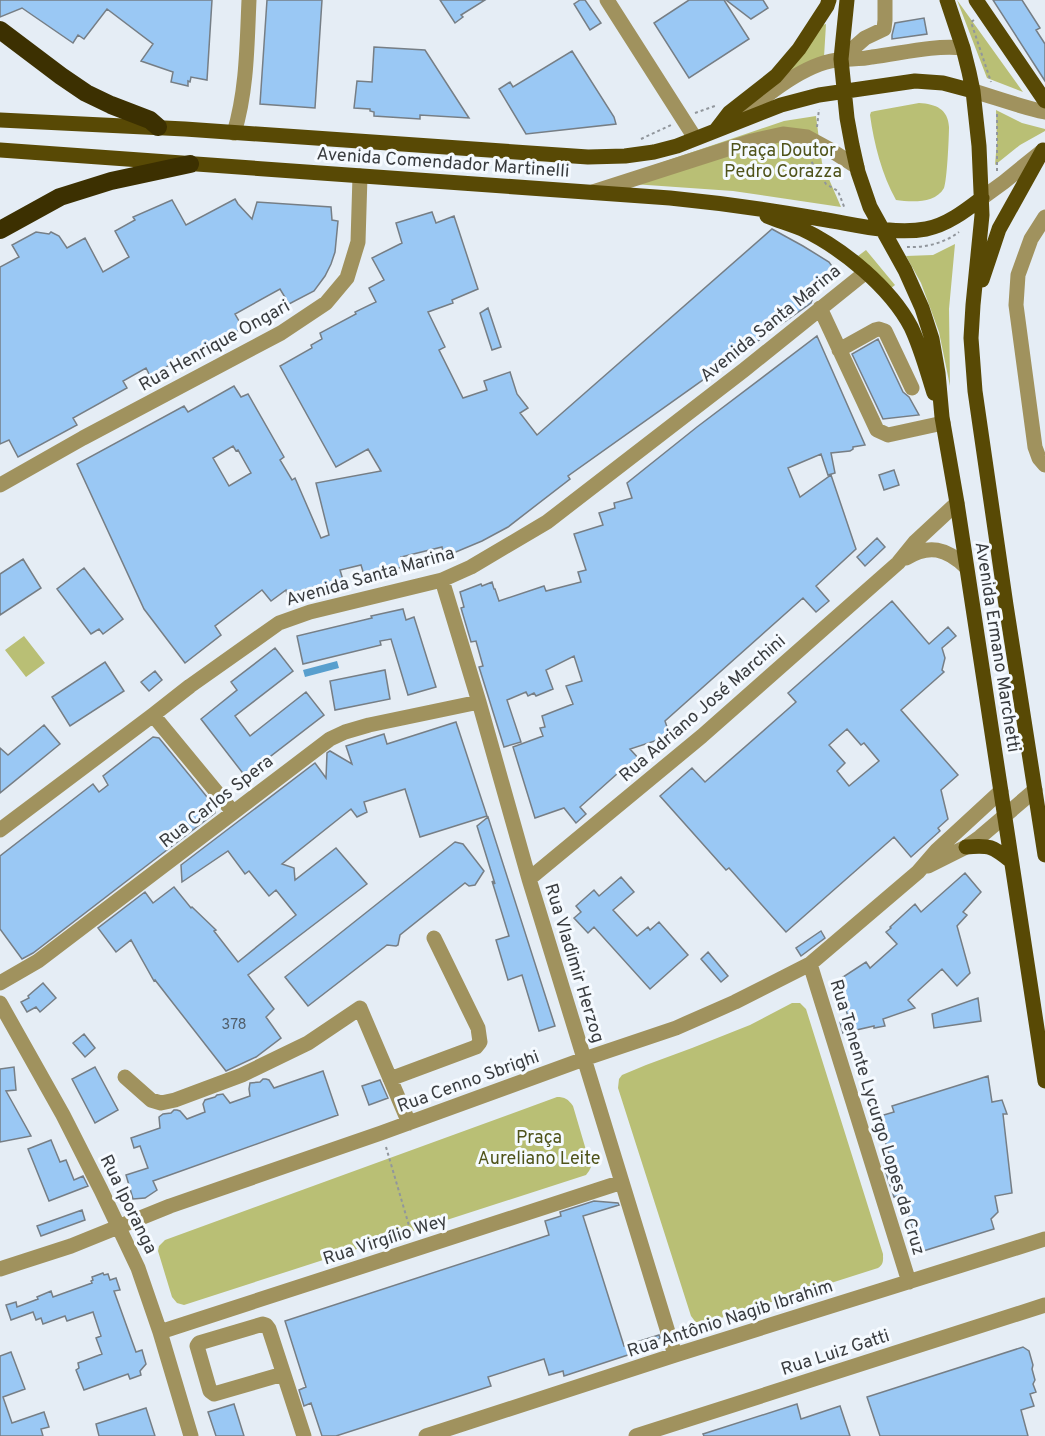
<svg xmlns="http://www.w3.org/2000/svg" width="1045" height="1436" font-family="Overpass,sans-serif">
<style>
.green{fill:#b9bf75}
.water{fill:#589fce}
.building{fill:#9ac8f4;stroke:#767e85;stroke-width:1.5;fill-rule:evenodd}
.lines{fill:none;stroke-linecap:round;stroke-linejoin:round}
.path{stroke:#91969c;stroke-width:2;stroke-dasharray:3 3;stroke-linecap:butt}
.minor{stroke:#a0925e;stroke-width:15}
.major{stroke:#584905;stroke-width:15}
.highway{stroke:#3c3001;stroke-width:18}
.labels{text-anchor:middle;stroke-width:6;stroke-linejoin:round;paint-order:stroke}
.number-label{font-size:15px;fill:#515f6c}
.park-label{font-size:18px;fill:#4f531a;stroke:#f5faff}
.street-label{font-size:18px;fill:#393c3f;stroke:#f5faff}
</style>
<rect width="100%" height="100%" fill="#e5edf5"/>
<path class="green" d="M957,0L1023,92L987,78Z
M826,24L824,57L782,79L819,26Z
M919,103C936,104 948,109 949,127C949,138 947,181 944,188C935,204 911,202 896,200C882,175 874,144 870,115L871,112L875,111Z
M996,110L1022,123L1045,129V131L1020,145L995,165L997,141Z
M816,116L822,163L841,207L733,191L604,182L784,121Z
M955,244L949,309L950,386L939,332L921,283L906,256L933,255Z
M866,250L895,285L890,289L858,256Z
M24,636L45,663L26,677L5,650Z
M792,1003H800L806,1009L883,1254C883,1260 884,1264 878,1268L702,1324H697L691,1316L618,1088L619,1079L622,1075L646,1065L692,1048L750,1025Z
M557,1097C565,1097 568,1099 573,1106L591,1167L589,1171L586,1175L184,1305L177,1303L172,1297L158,1251L159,1246L165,1240Z"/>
<path class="water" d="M337,661L339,668L305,677L303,670Z"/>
<path class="building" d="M0,0H212L207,80L191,77L190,82L188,81V86L171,82L173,72L141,61L153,44L107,9L84,39L78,35L73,43L22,8L0,17Z
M267,0H322L315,108L260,104Z
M440,0H485L461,15L463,17L455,23Z
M580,0H585L601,23L590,30L574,4Z
M689,0H724L749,39L689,78L654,23Z
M726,0H763L768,8L751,19Z
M993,0H1022L1040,28L1036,30L1045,44V81Z
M924,18L927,34L892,39V35L895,23Z
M374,47L425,50L469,118L420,115V119L374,116V112L370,111V109L354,108L357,81L372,82Z
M572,51L614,117L616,124L526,134L499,89L510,82L513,87Z
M235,199L238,204L252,219L257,202L331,207L332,220L338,221L335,252L331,264L325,276L314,291L289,304L280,289L235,314L243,328L215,344L213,341L150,376L146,368L123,381L127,388L73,418L77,425L18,457L9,440L0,444V267L19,257L12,245L36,232L49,234L51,232L59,236L67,248L85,238L103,272L129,257L115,231L135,220L133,217L172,200L186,225Z
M432,212L436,223L454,216L478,289L452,300L453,303L428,312L445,347L439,350L463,398L487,390L484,381L510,372L517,394L528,408L520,413L537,435L772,229L803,246L829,262L834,269L835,274L832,280L814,294L811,303L568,476L570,479L508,527L482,541L444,557L442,547L401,557L404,567L364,575L361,565L340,570L343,580L287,594L286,590L271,601L262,590L215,626L221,635L185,663L144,609L77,464L184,406L188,412L234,386L241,397L248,394L284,457L280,460L292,480L295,478L321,538L329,535L316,483L381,471L368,449L336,467L280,366L312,348L311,345L322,339L320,333L356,314L355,312L376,302L369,288L384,280L372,258L402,243L396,223ZM233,446L236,451L238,450L251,473L229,486L213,458Z
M488,308L501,347L492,350L480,313Z
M817,336L865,445L853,447V449L850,451L831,453L835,473L828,475L821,454L788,468L800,497L831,475L856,549L816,586L829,601L816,612L803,598L665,721L670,736L630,749L639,759L629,767L627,765L580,807L586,814L576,823L564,808L535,818L513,747L543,736L540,728L545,727L542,716L573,704L566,686L582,681L574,656L546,670L553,689L536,696L534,693L528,696L526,692L507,700L521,742L504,747L479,667L483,666L476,641L471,642L461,608L464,607L460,592L481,584L482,586L492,582L494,589H495L499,601L544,586L546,591L581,582L578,572L586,570L574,534L603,525L599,513L615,508L614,503L632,498L627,483L697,427Z
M878,339L903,392L909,397L919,415L883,419L852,354Z
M894,470L899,485L884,490L879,475Z
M877,538L885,547L865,566L857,557Z
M23,559L41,588L0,615V574Z
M84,568L123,619L103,634L99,629L91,634L57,589Z
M892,601L929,644L948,627L956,636L942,648L945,658L942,670L944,672L901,710L958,775L941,790L948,819L938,828L940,831L911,857L894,837L786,932L729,868L726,870L660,796L692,768L705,782L796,702L788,693ZM847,729L861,745L864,743L879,761L849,786L837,771L845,763L829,745Z
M403,609L406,620L414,617L436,687L408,695L391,639L380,641L381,645L303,664L297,636L372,618L371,616Z
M275,648L293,671L235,716L250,736L306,692L324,715L245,776L201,719L237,690L231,682Z
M105,662L124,691L70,726L52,697Z
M385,670L390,699L335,710L330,681Z
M155,671L162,680L149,691L141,682Z
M456,722L487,816L420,837L405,789L364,802L367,812L357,817L351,809L282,864L294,868L295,880L336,848L367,884L248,975L274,1009L266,1017L281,1038L256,1057L226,1071L169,998L155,980L154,981L131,940L116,952L98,928L145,892L153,903L174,887L191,908L192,907L216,930L214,931L238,962L296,915L276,890L269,896L249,871L245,874L228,851L182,882L181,865L315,763L326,778L327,753L330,751L352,764L346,746L384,734L387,744Z
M44,725L60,744L0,793V748L8,755Z
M153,737L159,738L195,782L215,807V813L33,953L22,959L0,929V856L93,784L99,792L108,785L103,776Z
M488,817L555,1026L539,1031L522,975L508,980L496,940L509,936L492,881L495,884L477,826Z
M455,842L463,844L484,871L475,885L469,886L465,883L400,935L398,945L396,946L387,945L308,1006L285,977Z
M965,873L981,892L963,912L967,915L957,926L970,973L957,986L942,969L908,1000L915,1008L883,1019L885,1026L874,1028V1026L843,1033L840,1022L849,1020L839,987L843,983L840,979L866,962L870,968L897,944L886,932L891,928L890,927L915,904L921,912Z
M621,877L634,892L613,910L637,936L648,927L650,930L659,922L688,955L650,989L594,927L588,933L574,918L581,912L576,906L594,890L599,896Z
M821,931L825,938L801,956L796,948Z
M708,952L728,976L721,982L701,959Z
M43,983L56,998L40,1012L36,1007L27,1012L21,1002L29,998L28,996Z
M978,998L981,1021L934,1028L932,1014Z
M84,1034L95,1048L85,1057L73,1043Z
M14,1067L16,1090L6,1091L31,1136L0,1142V1069Z
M95,1067L118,1110L95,1123L72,1079Z
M323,1071L338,1115L153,1181L157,1190L145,1198L133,1199L126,1175L148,1168L140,1146L134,1148L131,1138L160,1128L159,1117L163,1114L171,1113L174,1110H177L180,1111L187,1119L205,1112L203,1104L205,1100L215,1097L217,1095L223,1094L230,1103L250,1096L249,1089L250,1083L260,1082L263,1079H266L269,1080L274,1088Z
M988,1076L992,1102L1002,1100L1007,1114H1003L1012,1193L995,1196L998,1212L991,1219L994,1229L920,1252L902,1195L894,1197L887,1176L884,1165L892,1163L877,1117L894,1112L892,1106Z
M380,1080L388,1098L369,1105L362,1086Z
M51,1140L60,1162L66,1160L74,1180L83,1176L88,1186L49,1201L28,1149Z
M594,1201L618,1203L619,1205L583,1216L624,1346L659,1335L660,1338L643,1350L564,1376L563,1371L549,1375L544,1359L488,1377L491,1386L336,1436H322L311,1403L304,1406L299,1390L306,1387L285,1321L549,1235L545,1221L561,1216L560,1212Z
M82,1210L85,1220L41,1236L37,1226Z
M103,1273L104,1275L108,1274L110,1280L116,1278L120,1290L114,1291L136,1352L142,1350L146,1364L140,1371L141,1375L130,1379L128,1374L84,1390L76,1370L79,1368L78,1363L102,1354L96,1338L101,1336L93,1312L67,1321L65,1316L43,1324L41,1318L36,1320L33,1312L11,1320L6,1305L16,1302L17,1307L38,1299L37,1297L51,1291L53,1297L92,1283L91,1281L93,1280L92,1277Z
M1023,1347L1029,1351L1033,1365L1032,1369L1035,1380L1033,1384L1036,1392L1030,1394L1034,1406L1021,1410L1028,1436H880L867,1397Z
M11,1352L25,1389L3,1397L12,1423L44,1412L49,1427L41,1429L43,1436H0V1356Z
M234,1404L244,1436H216L208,1412Z
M797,1404L801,1419L840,1406L850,1436H704L703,1434Z
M146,1408L155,1436H99L96,1424Z"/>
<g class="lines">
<path class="path" d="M974,20L971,22L991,82
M695,113L715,106
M817,127L819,109
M641,139L671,125
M811,156V161L826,184L838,191L845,209
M997,171V114
M907,247C924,248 945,243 959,232
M386,1147L412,1236"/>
<path class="minor" d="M607,0L695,138
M841,59L865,38L884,29L885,20V0
M973,91C997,98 1021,107 1045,112
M735,122C760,100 798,68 831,61C845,58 859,60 872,57C903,53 933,45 963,48
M234,133C247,91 247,44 249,0
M593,192L752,141L783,134L807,137L829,149L857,167
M982,198L1004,182L1041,152
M1045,217L1031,239L1018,275L1016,305L1035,447L1039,458L1045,465
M820,308L877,430L888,435L943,423
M839,350L875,330L879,329L885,331L912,388
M0,485L83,438L281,333L326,303L347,278L358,242L360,176
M906,558C929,544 946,548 966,567
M442,580L479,702L529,879L675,1355
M153,715L233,812
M0,830L153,715L190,686L279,623L310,612L442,580L471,567L547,522L744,370L866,272
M928,866L966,847L980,837L1035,790
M529,879L702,736L898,563L915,542L957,503
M810,964L909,1282
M0,983L38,961L330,739L345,732L369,725L479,702
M0,1003L63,1115L101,1190L138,1268L160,1332L191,1436
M125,1077L151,1100L161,1103L175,1100L242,1075L308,1043L360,1008L409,1123
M390,1079L476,1047L480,1042L478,1028L434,938
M0,1269L71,1246L170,1206L381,1133L584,1059L676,1028L735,1002L810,964L918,872L937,850L1001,791
M160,1332L622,1182
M283,1374L214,1394L210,1391L197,1346L199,1343L263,1324L266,1325L269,1329L304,1436
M426,1436L675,1355L1045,1239
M636,1436L1045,1305"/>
<path class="major" d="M847,0L841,59L847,118L852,145L858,172L870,207L905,270L922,308L932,339L938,373L942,417L957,503L1045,1081
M947,0L963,48L969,72L973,91L979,146L982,215L973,305L971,338L975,391L1006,605L1045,855
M976,0L1045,101
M0,120L185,129L588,157L625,156L654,152L677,146L781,105L819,95L915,81L943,83L973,91
M716,130L729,113L776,76L799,49L827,6L829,0
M0,150L670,198C721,203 771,210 821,219C854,224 892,235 926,229C947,225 965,211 982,198
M767,216C779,221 791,224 802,229C842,248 890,287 911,327C921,348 927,371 934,393
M982,280L999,229L1043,150
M966,847C990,845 992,846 1011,861"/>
<path class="highway" d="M0,30L61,76L86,93L111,105L150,120L158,127
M0,230L60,197L111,181L190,164"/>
</g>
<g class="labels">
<g class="number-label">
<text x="234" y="1029">378</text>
</g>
<g class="park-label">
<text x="783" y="156">Praça Doutor<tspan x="783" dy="21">Pedro Corazza</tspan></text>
<text x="539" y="1143">Praça<tspan x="539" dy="21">Aureliano Leite</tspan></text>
</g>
<g class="street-label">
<text transform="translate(443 162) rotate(4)" y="6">Avenida Comendador Martinelli</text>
<text transform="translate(770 323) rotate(-39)" y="6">Avenida Santa Marina</text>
<text transform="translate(214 345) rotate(-29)" y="6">Rua Henrique Ongari</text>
<text transform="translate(370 576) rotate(-16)" y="6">Avenida Santa Marina</text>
<text transform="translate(998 647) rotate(81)" y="6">Avenida Ermano Marchetti</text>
<text transform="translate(702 708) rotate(-41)" y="6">Rua Adriano José Marchini</text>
<text transform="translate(216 801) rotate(-38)" y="6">Rua Carlos Spera</text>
<text transform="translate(575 963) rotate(73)" y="6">Rua Vladimir Herzog</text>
<text transform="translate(468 1081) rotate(-20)" y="6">Rua Cenno Sbrighi</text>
<text transform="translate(878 1117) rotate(73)" y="6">Rua Tenente Lycurgo Lopes da Cruz</text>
<text transform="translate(129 1204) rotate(64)" y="6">Rua Iporanga</text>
<text transform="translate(385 1239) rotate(-18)" y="6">Rua Virgílio Wey</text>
<text transform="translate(730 1318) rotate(-18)" y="6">Rua Antônio Nagib Ibrahim</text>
<text transform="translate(835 1352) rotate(-18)" y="6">Rua Luiz Gatti</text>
</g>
</g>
</svg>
